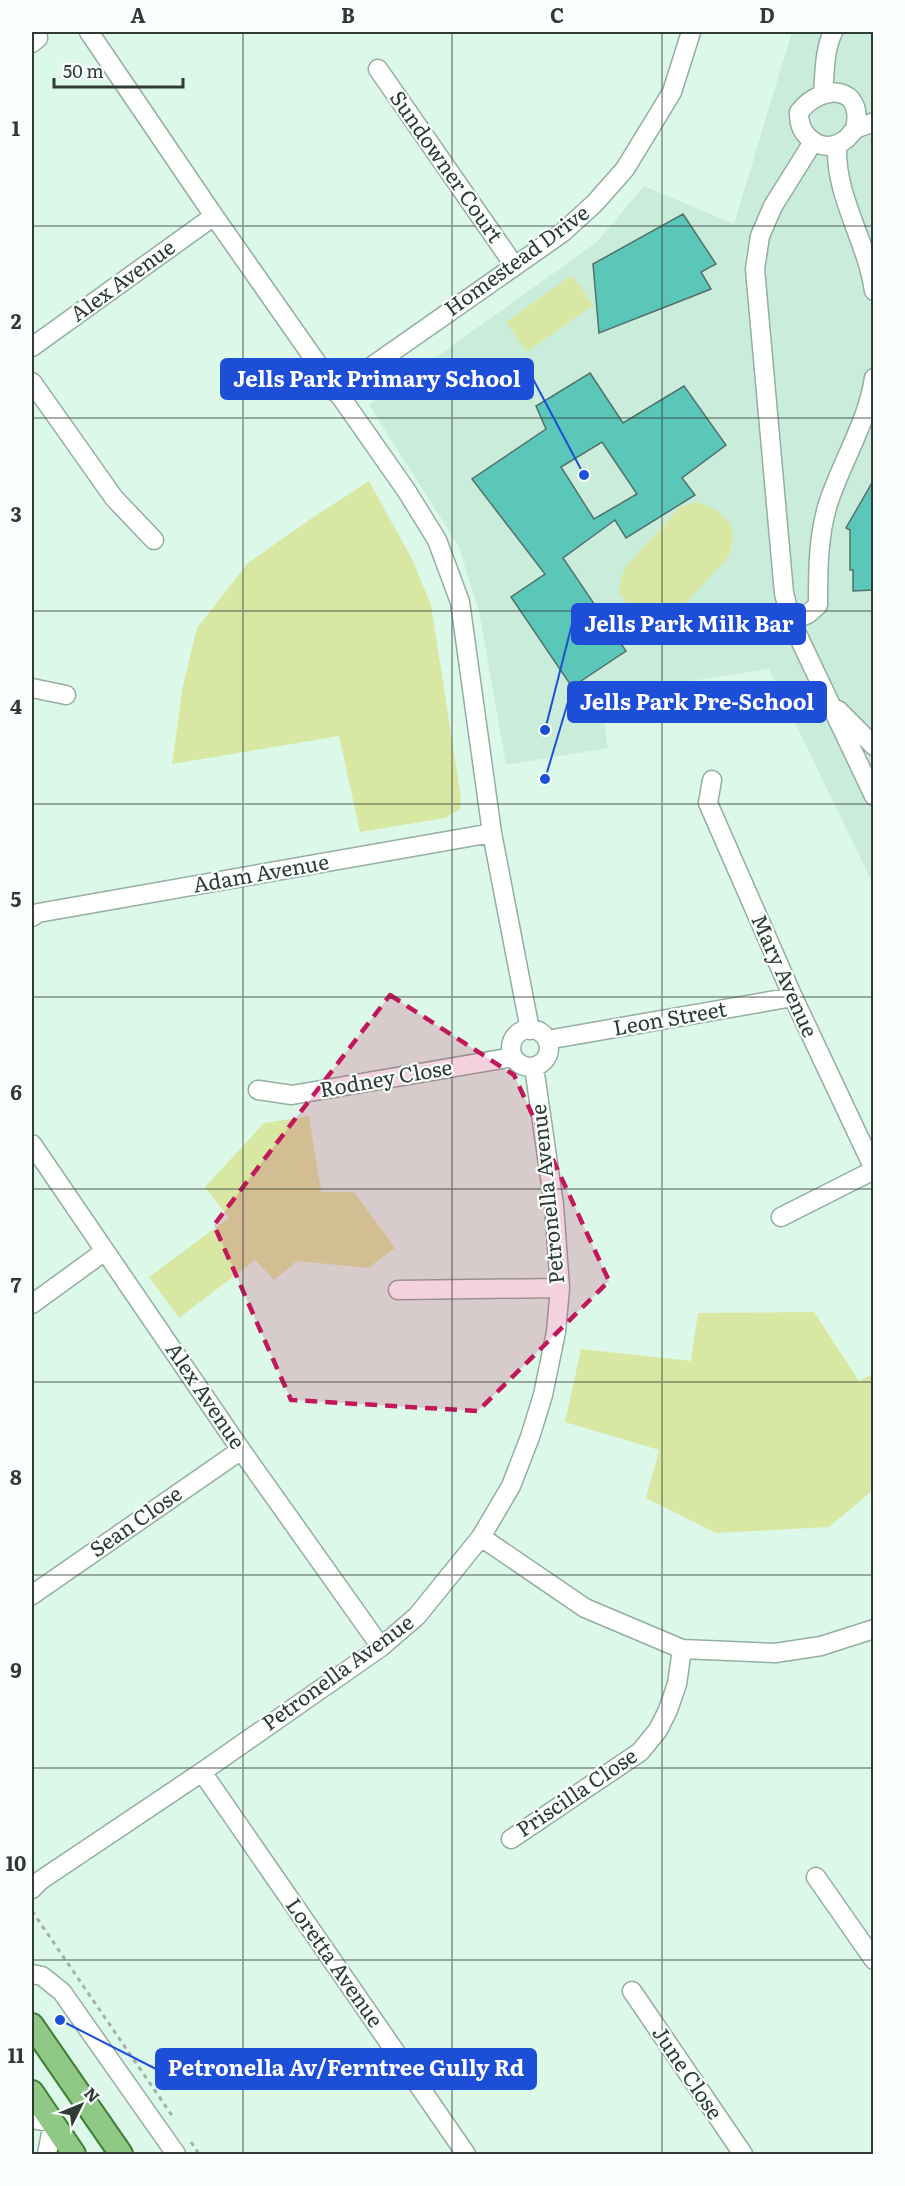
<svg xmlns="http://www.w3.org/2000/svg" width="905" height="2186" font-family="Literata,serif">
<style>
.built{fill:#caeddb}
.green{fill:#d8e8a3}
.building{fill:#5bc7b9;stroke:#53706b;stroke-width:1.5;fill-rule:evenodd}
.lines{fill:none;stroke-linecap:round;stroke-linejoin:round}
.minor-casing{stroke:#94aea0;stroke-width:21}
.major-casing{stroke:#3e7f35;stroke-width:26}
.path{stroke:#9eb4a8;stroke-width:3;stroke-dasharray:4.5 4.5;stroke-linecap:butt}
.minor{stroke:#fff;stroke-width:18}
.major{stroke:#90c886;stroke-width:22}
.marked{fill:#c2185b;fill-opacity:0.2;stroke:#c2185b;stroke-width:4.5;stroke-dasharray:12 8;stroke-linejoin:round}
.grid{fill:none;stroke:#303b35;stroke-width:1.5;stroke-opacity:0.55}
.labels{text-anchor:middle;stroke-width:4.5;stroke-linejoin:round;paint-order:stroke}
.street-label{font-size:21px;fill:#303b35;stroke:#f9fffc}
.leader{fill:none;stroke:#1d4ed8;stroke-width:2}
.callout-dot{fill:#1d4ed8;stroke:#f9fffc;stroke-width:2}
.callout{fill:#1d4ed8;stroke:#1d4ed8;stroke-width:2}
.callout-label{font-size:22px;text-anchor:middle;font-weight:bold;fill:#fff}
.neatline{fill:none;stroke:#303b35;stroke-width:2}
.grid-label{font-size:20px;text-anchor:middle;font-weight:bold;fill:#303b35}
</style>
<rect width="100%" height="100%" fill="#dcf8e9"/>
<path class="built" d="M792,32H873V884L769,669L600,695L608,748L506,765L479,611L458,545L369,405L597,242L644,186L734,224Z"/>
<path class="green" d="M572,275L593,305L527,352L506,322Z
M369,481L412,559L431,605L461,798L460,809L445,818L360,832L339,736L172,764L183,685L197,628L248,563L309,520Z
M697,502L715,509L731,524L733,538L729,556L678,612L662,621H648L630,608L619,592L621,578L627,565L680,507Z
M309,1116L321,1192H354L395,1248L368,1268L297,1261L274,1280L255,1260L179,1318L149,1277L229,1218L205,1187L264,1123Z
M814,1312L859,1381L873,1374V1490L829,1527L716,1533L646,1498L659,1450L565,1422L581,1349L691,1361L698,1313Z"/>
<path class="building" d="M683,214L716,264L701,272L711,289L599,333L593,264Z
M590,373L623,423L684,386L726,445L682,478L695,495L626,538L615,520L563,558L626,651L572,687L511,597L545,574L472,479L546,429L536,406ZM602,442L637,494L594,519L561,467Z
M873,481V590L853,591V570H850V530L846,528Z"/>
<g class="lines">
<defs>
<path id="minor" d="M89,32L214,216L406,490L437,540L460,602L492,833L530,1030
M32,43L38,38L37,32
M378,69L514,265
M823,92C825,72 824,51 833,32
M855,129C865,86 823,82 799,112C799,123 801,130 808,137C819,148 834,149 846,139C850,136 852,131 856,129C861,126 868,125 874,122
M813,142L773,206L760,236L755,269L784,593L791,621L874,796
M837,146C835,197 867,241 874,291
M32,347L214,216
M32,382L114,498L154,540
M335,392L562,233L595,203L625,169L672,92L691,32
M791,621L808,614L818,605C818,572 818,536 828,504C841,463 868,421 874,378
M32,688L66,695
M838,710L874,746
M712,780L708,803L793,997L874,1169
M32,917L38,913L492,833
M511 1048a19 19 0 1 1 38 0a19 19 0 1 1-38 0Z
M547,1040L793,997
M258,1090L292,1095L513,1057
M32,1144L241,1450L381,1647
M781,1217L874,1170
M398,1290L560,1288
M32,1304L105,1251
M481,1537L585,1608L682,1649L775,1653L821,1646L874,1629
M32,1595L241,1450
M202,1772L466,2154
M511,1839L640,1752L658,1730L668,1710L677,1684L682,1649
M816,1877L874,1960
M32,1889L41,1880L202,1772L381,1647L417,1616L481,1537L511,1486L530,1437L543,1395L556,1332L560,1288L554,1205L534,1067
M32,1974L42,1976L62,1992L176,2154
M632,1991L743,2154
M32,2119L53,2123L47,2154"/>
<path id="major" d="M32,2025L121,2154
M32,2092L74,2154"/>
</defs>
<use href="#minor" class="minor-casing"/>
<use href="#major" class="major-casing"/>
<path class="path" d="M32,1911L173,2117
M191,2142L199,2154"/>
<use href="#minor" class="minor"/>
<use href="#major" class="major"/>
</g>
<path class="marked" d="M390,995L514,1075L609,1281L478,1411L291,1400L214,1225Z"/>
<path class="grid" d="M243,32V2154M452,32V2154M662,32V2154M32,226H874M32,418H874M32,611H874M32,804H874M32,997H874M32,1189H874M32,1382H874M32,1575H874M32,1768H874M32,1960H874"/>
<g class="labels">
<g class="street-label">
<text transform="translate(446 167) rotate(55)" y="7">Sundowner Court</text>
<text transform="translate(517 261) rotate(-36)" y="7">Homestead Drive</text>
<text transform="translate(123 281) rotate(-36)" y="7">Alex Avenue</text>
<text transform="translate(261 874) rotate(-10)" y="7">Adam Avenue</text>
<text transform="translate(784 976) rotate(66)" y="7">Mary Avenue</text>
<text transform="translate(670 1019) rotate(-10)" y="7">Leon Street</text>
<text transform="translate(386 1079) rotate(-10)" y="7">Rodney Close</text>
<text transform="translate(548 1194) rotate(-96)" y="7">Petronella Avenue</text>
<text transform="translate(205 1396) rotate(56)" y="7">Alex Avenue</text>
<text transform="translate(136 1522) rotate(-35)" y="7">Sean Close</text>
<text transform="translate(338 1673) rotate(-36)" y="7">Petronella Avenue</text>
<text transform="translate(577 1793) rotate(-34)" y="7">Priscilla Close</text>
<text transform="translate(334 1963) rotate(55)" y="7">Loretta Avenue</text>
<text transform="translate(687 2073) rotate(56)" y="7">June Close</text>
</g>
</g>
<path class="leader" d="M584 475L533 379M545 730L572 624M545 779L568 702M60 2020L156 2069"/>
<g class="callout-dot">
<circle cx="584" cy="475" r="6"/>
<circle cx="545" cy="730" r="6"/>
<circle cx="545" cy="779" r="6"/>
<circle cx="60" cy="2020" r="6"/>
</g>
<g class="callout">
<rect x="221" y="359" width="312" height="40" rx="6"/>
<rect x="572" y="604" width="233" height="40" rx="6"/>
<rect x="568" y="682" width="258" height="40" rx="6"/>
<rect x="156" y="2049" width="380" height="40" rx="6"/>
</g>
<g class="callout-label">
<text x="377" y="387">Jells Park Primary School</text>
<text x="689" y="632">Jells Park Milk Bar</text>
<text x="697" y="710">Jells Park Pre-School</text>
<text x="346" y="2076">Petronella Av/Ferntree Gully Rd</text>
</g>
<rect width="905" height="2186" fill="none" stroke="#f9fffc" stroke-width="66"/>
<g transform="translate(81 2105) rotate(47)" stroke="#f9fffc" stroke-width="4.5" paint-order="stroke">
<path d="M0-4.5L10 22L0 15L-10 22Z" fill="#303b35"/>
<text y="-9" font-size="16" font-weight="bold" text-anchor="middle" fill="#303b35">N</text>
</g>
<path d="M54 78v9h129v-9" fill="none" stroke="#303b35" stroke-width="3"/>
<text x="63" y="78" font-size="18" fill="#303b35" stroke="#f9fffc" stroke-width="4.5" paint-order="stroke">50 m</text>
<rect x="33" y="33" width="839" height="2120" class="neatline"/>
<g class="grid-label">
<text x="138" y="23">A</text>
<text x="348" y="23">B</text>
<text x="557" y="23">C</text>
<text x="767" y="23">D</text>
<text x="16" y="136">1</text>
<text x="16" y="329">2</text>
<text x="16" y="522">3</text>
<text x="16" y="714">4</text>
<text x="16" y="907">5</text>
<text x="16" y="1100">6</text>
<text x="16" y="1293">7</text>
<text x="16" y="1485">8</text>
<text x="16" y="1678">9</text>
<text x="16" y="1871">10</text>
<text x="16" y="2063">11</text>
</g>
</svg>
